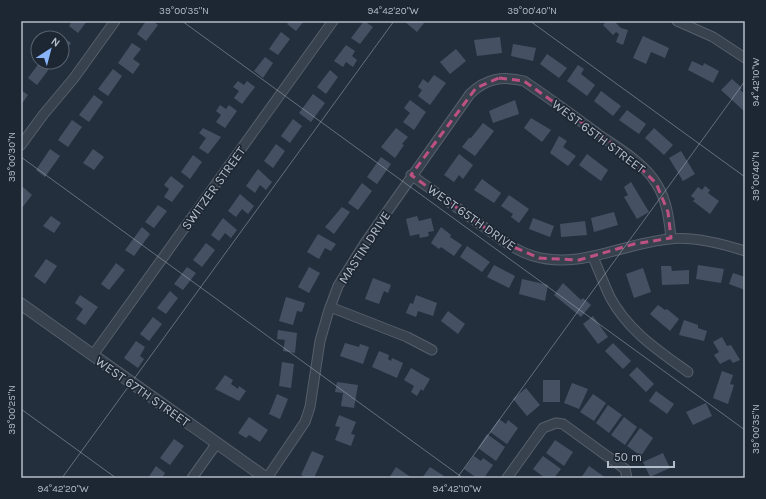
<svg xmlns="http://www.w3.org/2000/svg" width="766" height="499" font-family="Karla,sans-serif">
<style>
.building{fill:#455162}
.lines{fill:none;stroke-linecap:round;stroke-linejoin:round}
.minor-casing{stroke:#565f6c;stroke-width:11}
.tertiary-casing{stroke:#565f6c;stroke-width:13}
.minor{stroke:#38414e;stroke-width:9}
.tertiary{stroke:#38414e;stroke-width:11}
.marked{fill:none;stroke:#bd5182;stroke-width:3;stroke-dasharray:8 5;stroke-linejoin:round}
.ticks{fill:none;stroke:#b4bcc9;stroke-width:1;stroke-opacity:0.45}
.labels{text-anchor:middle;stroke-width:3.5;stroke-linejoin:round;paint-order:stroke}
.street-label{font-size:13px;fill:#b4bcc9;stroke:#1d2633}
.neatline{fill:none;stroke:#b4bcc9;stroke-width:1.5}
.ticks-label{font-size:10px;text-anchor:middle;fill:#b4bcc9}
</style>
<rect width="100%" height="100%" fill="#242f3e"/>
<path class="building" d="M72,21H87L78,33L69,26Z
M146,21H153L158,25L146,41L137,34Z
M290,21H304L296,31L287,24Z
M364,21L373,27L360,44L351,38Z
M404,21H421L424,23L417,32Z
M603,21H614L621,28L628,30L623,45L616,42L619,34L616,32L613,35L603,25L605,23Z
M281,32L290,39L278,55L269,49Z
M61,36L71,43L62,55V38H60Z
M643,36L669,48L665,58L651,52L646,64L633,58Z
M500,37L502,53L477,56L474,40Z
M132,43L141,49L133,59L140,64L133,74L118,63Z
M513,44L536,48L533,61L511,56Z
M346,45L355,51L352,56L357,60L353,67L346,62L343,67L334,61Z
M456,49L466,61L450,74L440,62Z
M547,54L567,68L559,78L540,64Z
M265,57L273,63L263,78L254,71Z
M692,61L703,66L704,63L719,71L713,83L688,70Z
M40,62L49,69L37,85L28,78Z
M578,65L584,69L581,74L595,85L587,96L567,81Z
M113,69L122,76L108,96L98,89Z
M330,70L338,77L326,94L317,87Z
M434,75L446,83L430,105L418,96L422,90L418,87L423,79L428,83Z
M732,79L742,88L740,90L745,94V112L721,90Z
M238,81L244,85L247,81L255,87L242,104L234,98L239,91L233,87Z
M21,90L28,95L21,105Z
M601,91L621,106L613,116L594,101Z
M313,94L325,103L311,122L299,113Z
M94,95L103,102L89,122L79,115Z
M410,100L426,112L414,130L403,122L410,113L404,108Z
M515,100L519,114L493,123L489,111Z
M220,105L226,109L229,105L237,111L225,128L216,122L221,115L216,111Z
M627,110L646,124L639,134L619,120Z
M531,118L551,130L542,142L524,128Z
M293,119L302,126L290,143L281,136Z
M72,120L82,127L68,147L58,140Z
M483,123L494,131L475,156L462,147L469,138H471Z
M203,128L221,137L208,154L199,148L206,138L199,133Z
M396,128L408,137L402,144L404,145L395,158L381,147Z
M654,128L673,145L664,155L645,138Z
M559,136L567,141L563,147L576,156L568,166L550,153Z
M276,144L285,151L273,168L264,161Z
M50,149L60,156L45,177L36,170Z
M93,149L104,157L94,170L83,163Z
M681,151L695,174L683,181L669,158Z
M459,154L473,165L463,179L459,175L454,182L444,175Z
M587,154L608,170L601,181L579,165Z
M193,155L202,162L190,179L181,172Z
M381,157L391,164L377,184L367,177Z
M258,169L272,182L266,190L260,185L255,193L246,186Z
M171,176L184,186L172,202L164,197L169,189L164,185Z
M482,179L501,193L494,203L474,190Z
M631,182L649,212L637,219L624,197L628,195L624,187Z
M362,183L372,191L358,210L348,203Z
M705,186L710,190L708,193L719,201L710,214L693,201L695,199L691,196L698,187L702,190Z
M23,187L32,195L21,209V189Z
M240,194L254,206L248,214L242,209L236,217L228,211Z
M509,195L529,209L519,223L511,217L513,214L501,206Z
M158,205L167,211L154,228L145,222Z
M342,207L350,212L334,234L325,227Z
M614,212L618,225L594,232L591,218Z
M51,216L61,223L54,233L43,226Z
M417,216L419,221L431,218L434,231L428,232L429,236L420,238L419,234L410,236L406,219Z
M223,218L237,230L231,238L225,233L219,241L211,235Z
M533,218L554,226L550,237L529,229Z
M585,221L587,235L561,237L560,224Z
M142,227L150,234L134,256L125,250Z
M441,227L451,235L450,237L462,245L454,256L441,247L439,249L431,243Z
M318,234L336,244L331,251L325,248L319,259L307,252Z
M206,243L215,250L202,267L193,260Z
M467,246L490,262L482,272L460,257Z
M46,259L57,266L45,284L34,276Z
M116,263L125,270L109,290L101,284Z
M494,265L515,276L509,288L487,277Z
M698,265L724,269L721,283L696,279Z
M661,266H671L672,271L689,270V284L662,285Z
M187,267L196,273L183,290L174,284Z
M309,267L320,273L309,293L298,287Z
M643,268L651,292L634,298L626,274Z
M733,273L745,277V290L729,284Z
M373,278L391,285L388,293L384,291L379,304L365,299Z
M522,279L548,285L545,301L519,294Z
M563,283L581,300L583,298L591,305L581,317L554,295Z
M170,291L178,298L166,314L157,308Z
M80,295L98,307L85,325L76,319L83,309L75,303Z
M416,295L437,303L433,316L418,311L416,317L406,313L410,303L413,304Z
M286,297L305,303L302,312L297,311L293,325L279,321Z
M658,305L665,310L667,309L679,319L670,331L650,314Z
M448,311L465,324L458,334L441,321Z
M593,316L608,337L598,344L583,324Z
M153,317L162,324L149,341L140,334Z
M684,320L698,325V328L707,331L704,341L679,335Z
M278,330L297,333L295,353L283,351L285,340L277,339Z
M722,337L727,346L731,345L740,360L733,363L730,359L720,364L714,355L719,352L713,342Z
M136,341L145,347L140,356L144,359L138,368L124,358Z
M345,343L359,347L360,344L369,347L363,364L340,356Z
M613,343L631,361L623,369L605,351Z
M379,351L389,355L388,359L391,361L392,358L403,363L397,378L372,367Z
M282,362L294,364L291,388L279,386Z
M637,367L654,384L646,392L629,375Z
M411,368L430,379L423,391L421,389L417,396L411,392L414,386L404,380Z
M722,371L733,375L730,384L734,385L728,404L713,398Z
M225,375L233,380L231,384L238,389L239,386L246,391L239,401L215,389Z
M543,380H560V402H543Z
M337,382L358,385L354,408L341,406L343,393L335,392Z
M572,383L588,389L579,409L564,403Z
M526,388L540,405L527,416L513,399Z
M656,391L674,404L667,414L649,401Z
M277,394L288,399L280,419L269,414Z
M593,394L606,403L594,421L580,412Z
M706,403L712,416L693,425L686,412Z
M608,405L622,415L609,433L596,423Z
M339,415L356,422L351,434L355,435L351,446L335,440L340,427L335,426Z
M249,417L268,430L260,442L249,435L246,438L238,433Z
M624,417L637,427L625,445L611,435Z
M499,419L506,424L508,420L518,428L507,444L490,432Z
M640,428L653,438L641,456L627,446Z
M487,434L505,447L496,461L478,448Z
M174,439L184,446L170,465L160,458Z
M555,440L573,452L564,466L546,453Z
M312,451L324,456L314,478H307L301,475Z
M663,453L670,468L650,477L643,462Z
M474,456L481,461L483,458L493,465L484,478H477L464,469Z
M543,456L561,469L554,478H545L533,469Z
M156,466L165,473L162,478H148Z
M589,466L606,478H581Z
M396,467L412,478H389Z
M430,467L444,476L443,478H422Z"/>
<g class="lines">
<defs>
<path id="minor" d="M677,21L713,37L745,58
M21,145L43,115L74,78L115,21
M411,175C435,192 458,208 481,225C497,236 513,250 533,256C580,270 623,243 670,239C693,236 723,244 745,251
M593,257C599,271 604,284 610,297C628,331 659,351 688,372
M330,307L407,337L432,350
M93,355L333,21
M192,478L217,443
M267,478L305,422L310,407L320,341L329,310L338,286L365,243L470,94C486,78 503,76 524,81C549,98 574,116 598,134C618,148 643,162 656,183C667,200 669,219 671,238
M507,478L543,428L556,423L563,424L625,469L627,478"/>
<path id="tertiary" d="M21,304L266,478"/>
</defs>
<use href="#minor" class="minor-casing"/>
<use href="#tertiary" class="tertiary-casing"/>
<use href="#minor" class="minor"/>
<use href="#tertiary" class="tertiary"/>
</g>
<path class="marked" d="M499,78L524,81L625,153L656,183L668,212L671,238L634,244L579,260L539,258L509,245L411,175L476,88Z"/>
<path class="ticks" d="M182,21L745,430M530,21L745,177M21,157L463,478M21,409L116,478M62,478L394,21M457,478L745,81"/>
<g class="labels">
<g class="street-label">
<text transform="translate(599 136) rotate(37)" y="5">WEST 65TH STREET</text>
<text transform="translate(213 188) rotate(-54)" y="5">SWITZER STREET</text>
<text transform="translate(472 217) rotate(35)" y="5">WEST 65TH DRIVE</text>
<text transform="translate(364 247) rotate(-57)" y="5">MASTIN DRIVE</text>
<text transform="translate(143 391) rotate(35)" y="5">WEST 67TH STREET</text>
</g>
</g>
<rect width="766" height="499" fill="none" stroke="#1d2633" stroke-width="44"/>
<g transform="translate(50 50) rotate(36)"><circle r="19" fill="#1d2633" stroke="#59626f"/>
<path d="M0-3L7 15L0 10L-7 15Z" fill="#8ab4f8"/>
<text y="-6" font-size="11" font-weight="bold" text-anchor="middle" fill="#b4bcc9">N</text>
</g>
<path d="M608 461v6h66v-6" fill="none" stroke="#b4bcc9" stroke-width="2"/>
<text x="614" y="461" font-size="12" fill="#b4bcc9" stroke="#1d2633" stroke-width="3" paint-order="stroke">50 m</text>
<rect x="22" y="22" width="722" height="455" class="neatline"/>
<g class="ticks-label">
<text x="184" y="14">39°00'35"N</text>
<text x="393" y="14">94°42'20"W</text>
<text x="532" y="14">39°00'40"N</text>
<text transform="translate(755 82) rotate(-90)" y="4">94°42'10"W</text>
<text transform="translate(11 157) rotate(-90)" y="4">39°00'30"N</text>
<text transform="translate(755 176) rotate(-90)" y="4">39°00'40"N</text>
<text transform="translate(11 410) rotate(-90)" y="4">39°00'25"N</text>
<text transform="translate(755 429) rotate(-90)" y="4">39°00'35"N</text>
<text x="63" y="492">94°42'20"W</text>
<text x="457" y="492">94°42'10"W</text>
</g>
</svg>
